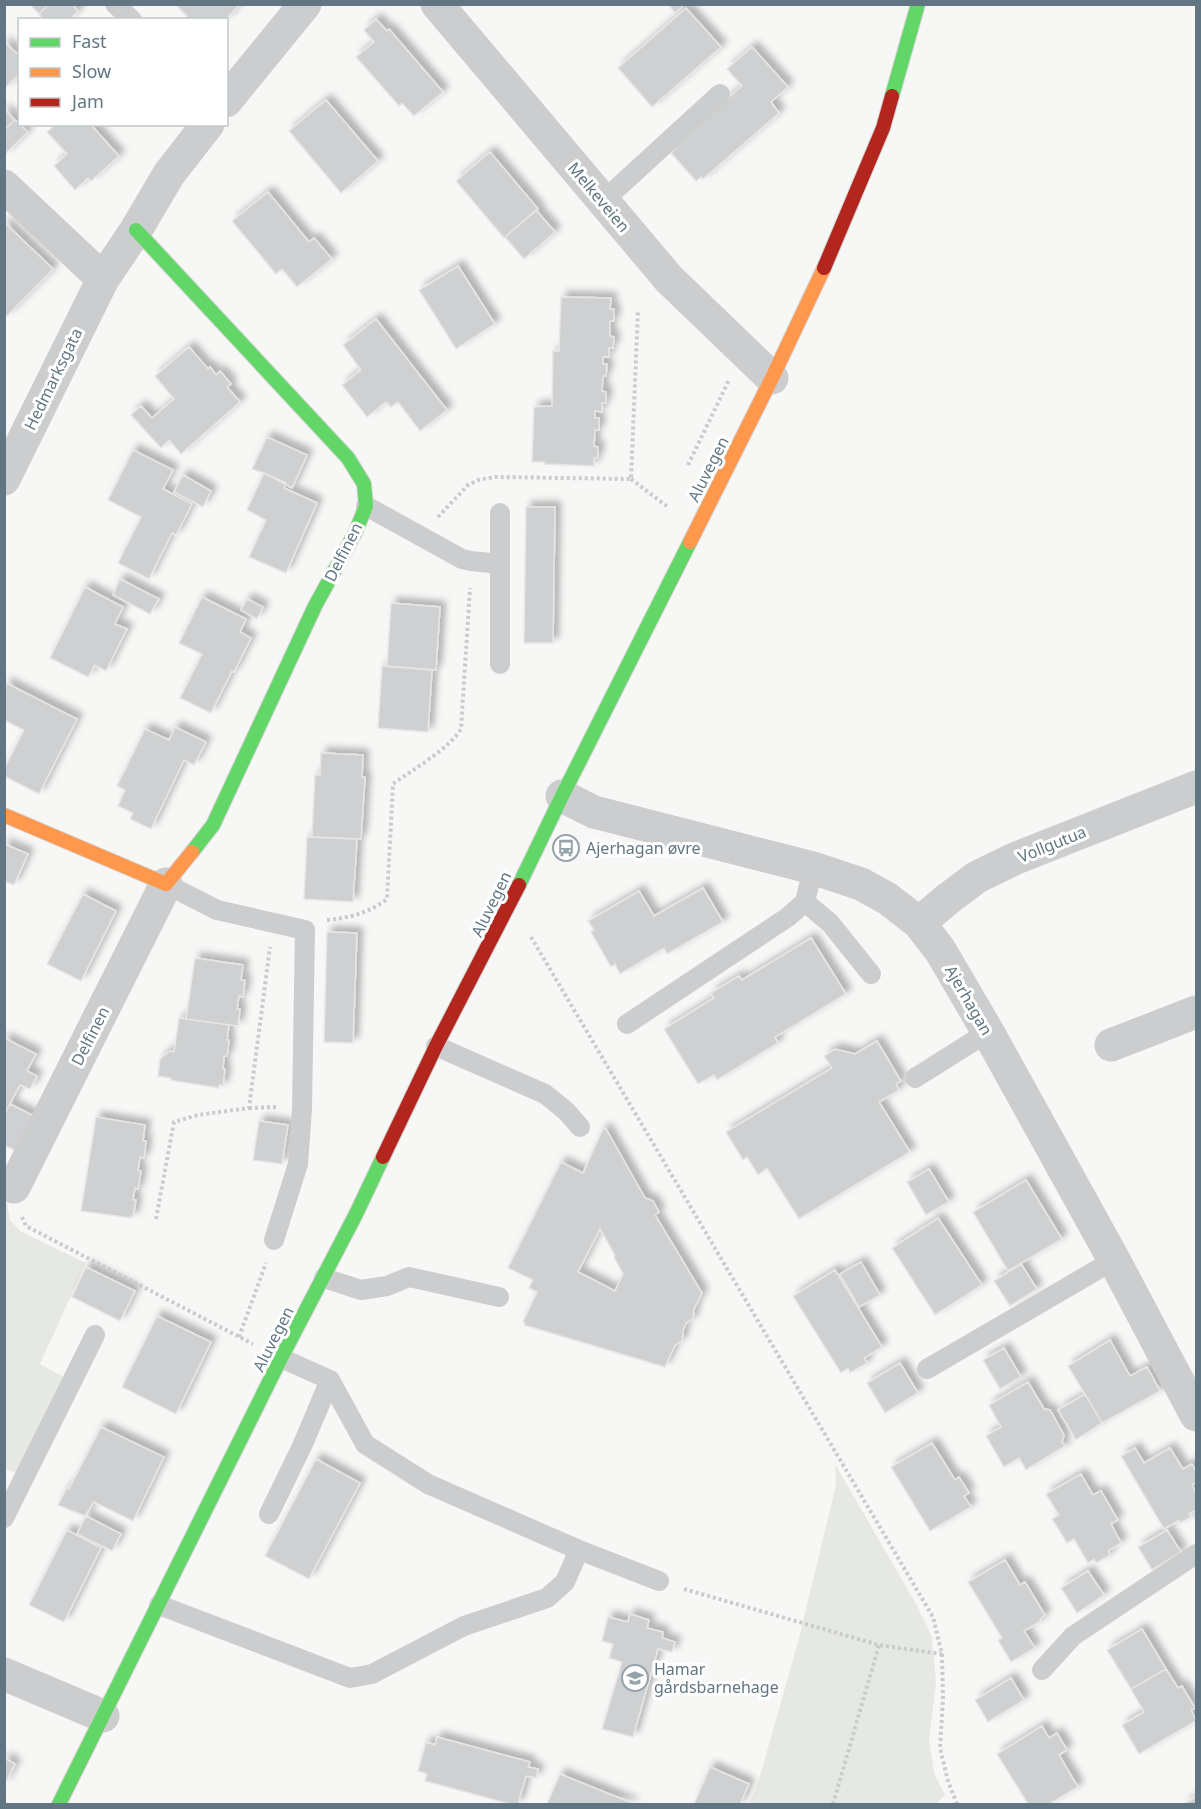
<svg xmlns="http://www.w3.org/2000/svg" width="1201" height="1809" font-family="'Noto Sans',sans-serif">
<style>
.green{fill:#e6e9e3}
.building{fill:#ced0d1;stroke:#e6e6e6;stroke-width:1.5;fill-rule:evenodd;filter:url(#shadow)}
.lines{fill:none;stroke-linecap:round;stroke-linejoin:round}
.fast-casing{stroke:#d3d4d4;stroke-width:16}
.slow-casing{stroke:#d3d4d4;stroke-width:16}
.jam-casing{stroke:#d3d4d4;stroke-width:16}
.path{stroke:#c9cbcc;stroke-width:4;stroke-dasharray:3 3;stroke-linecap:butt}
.lane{stroke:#cccdce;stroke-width:20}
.street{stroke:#cccdce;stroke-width:33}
.fast{stroke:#63d668;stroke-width:14}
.slow{stroke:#ff974d;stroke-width:14}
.jam{stroke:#b3261e;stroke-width:14}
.labels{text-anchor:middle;stroke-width:6;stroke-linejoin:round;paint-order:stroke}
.street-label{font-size:16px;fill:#617682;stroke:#fff}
.poi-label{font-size:16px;fill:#617682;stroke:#fff;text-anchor:start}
</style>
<defs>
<filter id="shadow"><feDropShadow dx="5.5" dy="-5.5" stdDeviation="3" flood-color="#0004"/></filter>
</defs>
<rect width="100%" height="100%" fill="#f7f7f6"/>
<path class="green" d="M4,1196H6L10,1220L22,1232L86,1263L40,1364L64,1377L18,1474L4,1468Z
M835,1464L916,1604L932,1637L936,1682L929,1739L934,1773L945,1795L936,1804H749L758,1783L798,1642L836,1485Z"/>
<path class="building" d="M30,4H49L39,14Z
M49,4H72L78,11L69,20H44L39,14Z
M175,4H240L225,20H183L187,16Z
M668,4H685L675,13Z
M686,8L721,47L652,107L618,68Z
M376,19L387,31L389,29L443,92L414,116L402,103L399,106L356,57L374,42L364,30Z
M4,42L20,56V73L4,89Z
M752,47L788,87L771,102L779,113L703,179L701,177L696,181L671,153L676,148L674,145L742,86L727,69Z
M326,100L378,161L341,193L289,131Z
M4,109L15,120L4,130Z
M15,120L28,132L4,155V130Z
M56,124H90L119,156L91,181L88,178L75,190L54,166L67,154L47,132Z
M490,152L538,209L504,238L456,181Z
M268,192L309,242L314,238L332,259L297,287L282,269L276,274L232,221Z
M536,210L555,232L524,259L505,237Z
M4,222L53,269L7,316L4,313Z
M458,266L495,324L456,349L419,290Z
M561,297L611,298L610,309H614V321H610V336L614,337L613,348H609V357H603V364H607L606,376H603L602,391L606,392V403H602V412L595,411V418H599V430H595L594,446L598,447V458H594V466L544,464V462H532L534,407L552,406L553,351H559Z
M376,319L447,410L420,431L398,402L391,407L386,402L367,417L342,385L361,370L343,345Z
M189,347L208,369L210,367L216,375L220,371L231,384L227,387L240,402L181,454L169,440L161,448L131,415L141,406L152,418L174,399L155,376Z
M267,437L307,455L292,488L264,473L252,469Z
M133,450L173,470L163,489L192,504L176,535L172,533L149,579L118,563L141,517L108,500Z
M264,473L286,483L284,488L317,503L286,573L249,557L266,520L247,510Z
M183,475L211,491L203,507L174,492Z
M526,507H555L553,643H524Z
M120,579L159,599L150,614L113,595Z
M85,587L123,607L115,624L127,629L106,671L95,665L88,677L50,658Z
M202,597L246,619L240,632L251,638L234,672L232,671L211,713L180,698L202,654L179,643Z
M247,599L263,607L257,619L241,610Z
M391,603L440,607L436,670L387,666Z
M382,666L432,670L428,732L378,728Z
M6,683L77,719L39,794L4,776V769L24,730L4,720Z
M175,727L206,742L194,765L184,760L151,829L130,819L133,813L118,806L125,790L117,786L145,729L169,740Z
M321,753L363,755L362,777H365L361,839L312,837L315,775H320Z
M307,837L357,839L353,902L304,899Z
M4,844L28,854L14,885L4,881Z
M703,888L723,922L667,954L664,948L620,974L615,964L611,967L591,932L594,930L588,921L639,891L654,916Z
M83,894L116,911L81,981L47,964Z
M327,932L357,933L353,1043L324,1042Z
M811,938L846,994L775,1037L778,1043L717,1080L714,1075L698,1084L664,1029L714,998L711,993L739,976L742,980Z
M195,958L243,965L241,980H245L243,997L239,996L237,1009H240L238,1026L186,1019Z
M179,1018L229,1025L227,1040H229L227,1056H224L223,1069H225L223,1086L219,1085V1088L170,1080L171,1078L158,1076L160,1059L170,1051L174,1052Z
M4,1038L36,1054L27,1071L37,1076L30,1089L20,1085L4,1115Z
M877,1041L901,1081L896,1084L899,1090L879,1102L910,1152L799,1219L767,1168L758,1175L747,1157L743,1160L726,1132L832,1068L824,1056L835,1049L855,1054Z
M10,1104L34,1116L16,1151L4,1145V1115Z
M96,1117L145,1125L143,1141H146L144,1158L140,1157L138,1170L141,1171L138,1189L135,1188L133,1200H136L133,1217L131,1216V1218L81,1211Z
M259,1121L288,1125L282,1164L253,1160Z
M603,1129H606L645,1198L653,1201L659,1212L655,1215L702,1293L694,1309L693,1319L686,1323L683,1331L682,1341L675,1345L665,1367L524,1325L525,1323L523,1322L537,1292L529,1288L533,1280L508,1268L561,1162L583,1173ZM600,1229L615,1255L614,1257L623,1274L615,1291L578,1272Z
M929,1169L949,1202L926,1215L907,1182Z
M1026,1180L1062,1239L1008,1271L973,1212Z
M938,1218L982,1285L935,1315L892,1248Z
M861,1262L880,1295L859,1307L840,1274Z
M1021,1264L1037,1289L1010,1306L994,1281Z
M86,1267L135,1291L120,1321L72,1297Z
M835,1270L882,1347L864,1358L867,1363L850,1373L848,1368L841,1373L793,1296Z
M157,1316L211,1342L176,1414L122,1387Z
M1110,1340L1130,1376L1147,1367L1160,1391L1102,1423L1068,1366Z
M1004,1348L1021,1377L1000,1389L983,1360Z
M900,1363L918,1393L885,1413L867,1383Z
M1028,1382L1044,1409L1050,1410L1064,1435L1062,1442L1065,1446L1026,1470L1019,1458L1004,1467L986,1436L1001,1427L989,1405Z
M1085,1394L1102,1423L1076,1440L1058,1410Z
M101,1427L164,1457L133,1521L94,1502L85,1516L58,1505L67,1487L69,1489Z
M932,1443L955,1480L959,1477L969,1493L964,1496L971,1507L930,1531L891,1467Z
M1135,1448L1144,1463L1170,1448L1183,1469L1192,1464L1196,1472V1482L1192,1485L1196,1493V1510L1189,1514L1191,1517L1180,1523L1179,1520L1164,1529L1121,1456Z
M316,1459L360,1483L309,1579L265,1556Z
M1081,1474L1093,1495L1101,1491L1118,1520L1111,1524L1121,1543L1108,1551L1110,1555L1096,1563L1094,1559L1088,1563L1074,1539L1067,1543L1052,1519L1059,1515L1046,1494Z
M86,1516L121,1534L112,1551L77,1534Z
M67,1530L101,1548L64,1622L29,1605Z
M1167,1530L1181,1552L1152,1570L1138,1547Z
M1005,1560L1020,1585L1025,1582L1045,1615L1040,1619L1041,1621L1024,1631L1035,1648L1011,1662L998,1640L1002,1638L968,1582Z
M1088,1571L1104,1595L1077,1613L1061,1588Z
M630,1614L649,1620L647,1628L663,1632L662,1638L675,1642L672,1652L658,1649L633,1737L602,1729L622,1662L609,1658L613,1644L602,1641L608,1617L628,1622Z
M1142,1629L1166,1669L1131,1689L1107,1650Z
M1166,1669L1178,1688L1182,1686L1195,1708L1191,1710L1196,1721L1139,1754L1122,1725L1144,1712L1131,1689Z
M1011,1678L1024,1700L988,1722L975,1700Z
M1042,1726L1049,1738L1057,1733L1067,1750L1059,1755L1078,1787L1049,1804H1028L997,1754Z
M437,1737L530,1762L528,1767L538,1769L536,1778L526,1776L518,1804H510L425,1781L427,1774L418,1771L426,1742L435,1745Z
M4,1758L15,1764L4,1785Z
M710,1767L749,1784L740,1804H694Z
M560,1774L634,1804H547Z
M1196,1797V1804H1184Z"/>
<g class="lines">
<defs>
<path id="fast" d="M892,96L918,4
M136,230L348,458L364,484L366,506L355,533L315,606L213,825L192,852
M519,885L562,796L690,542
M59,1804L281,1358L356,1214L383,1157"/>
<path id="slow" d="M690,542L772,378L824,268
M4,815L166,884L192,852"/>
<path id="jam" d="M824,268L883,128L892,96
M383,1157L436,1046L519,885"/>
</defs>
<use href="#fast" class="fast-casing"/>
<use href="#slow" class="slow-casing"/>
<use href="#jam" class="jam-casing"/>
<path class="path" d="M688,465L729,380
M631,479L668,507
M438,517L468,485L478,480L495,477L631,479L638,310
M327,920C349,918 369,913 387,899L393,784C412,770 449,749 461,729L470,588
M531,937L933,1617L942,1654L943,1699L940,1748L948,1781L957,1804
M249,1108L277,1107
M22,1217L26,1226L253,1344
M156,1219L174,1122L198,1115L249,1108L270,947
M239,1337L266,1263
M684,1589L879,1645L942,1654
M833,1804L879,1645"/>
<path class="lane" d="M115,4L132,20
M603,201L720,94
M366,506L462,559L471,561L500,564
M500,513V664
M166,884L217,910L305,930L302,1108L298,1164L274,1240
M805,902L830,923L871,974
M627,1024L788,917L805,902L813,868
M436,1046L545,1094L566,1111L580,1127
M915,1078L988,1032
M324,1278L361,1290L387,1286L409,1277L499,1297
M281,1358L330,1380L365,1444L428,1484L579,1550L659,1581
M927,1369L1114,1260
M269,1514L303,1444L330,1380
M4,1518L95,1335
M159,1605L350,1678L372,1674L464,1626L547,1598L565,1582L579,1550
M1042,1670L1073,1636L1196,1554"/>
<path class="street" d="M437,4L669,279L772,378
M226,101L305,4
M4,186L103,279
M4,479L103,279L136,230L169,174L208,124
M562,796L594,812L813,868L861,884L888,899L919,923L940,950L988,1032L1114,1260L1196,1415
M919,923L949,898L977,877L1014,859L1196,787
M1111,1045L1196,1012
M14,1187L166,884
M4,1674L103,1716"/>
<use href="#fast" class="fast"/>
<use href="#slow" class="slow"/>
<use href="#jam" class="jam"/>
</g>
<defs>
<symbol id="bus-ring" viewBox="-11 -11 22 22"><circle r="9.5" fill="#fff" stroke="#96a3ab" stroke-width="1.5"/><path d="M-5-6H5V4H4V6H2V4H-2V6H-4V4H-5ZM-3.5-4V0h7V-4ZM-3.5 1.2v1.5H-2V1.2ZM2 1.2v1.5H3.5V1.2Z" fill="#96a3ab"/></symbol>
<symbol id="school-ring" viewBox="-11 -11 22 22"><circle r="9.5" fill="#fff" stroke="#96a3ab" stroke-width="1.5"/><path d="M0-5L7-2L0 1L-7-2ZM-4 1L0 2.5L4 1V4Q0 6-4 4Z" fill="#96a3ab"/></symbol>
</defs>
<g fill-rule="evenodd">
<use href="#bus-ring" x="551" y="833" width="30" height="30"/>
<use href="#school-ring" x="620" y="1663" width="30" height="30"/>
</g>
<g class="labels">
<g class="street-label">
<text transform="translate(599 197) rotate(50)" y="6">Melkeveien</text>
<text transform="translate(53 379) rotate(-64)" y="6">Hedmarksgata</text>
<text transform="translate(708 469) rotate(-63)" y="6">Aluvegen</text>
<text transform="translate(343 552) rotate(-63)" y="6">Delfinen</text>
<text transform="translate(1052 844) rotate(-22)" y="6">Vollgutua</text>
<text transform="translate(491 904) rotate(-64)" y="6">Aluvegen</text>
<text transform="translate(969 1000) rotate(60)" y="6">Ajerhagan</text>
<text transform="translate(90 1036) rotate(-63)" y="6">Delfinen</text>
<text transform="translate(273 1339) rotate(-63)" y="6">Aluvegen</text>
</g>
<g class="poi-label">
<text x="586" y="854">Ajerhagan øvre</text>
<text x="654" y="1675">Hamar<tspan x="654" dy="18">gårdsbarnehage</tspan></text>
</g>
</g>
<rect width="1201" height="1809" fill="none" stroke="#617682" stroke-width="12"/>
<rect x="18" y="18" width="210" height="108" fill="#ffffff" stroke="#c0c8cd" stroke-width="1.5"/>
<rect x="30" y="38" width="30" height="9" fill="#63d668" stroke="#c0c8cd" stroke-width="1.5"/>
<text x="72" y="48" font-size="18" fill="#617682">Fast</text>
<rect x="30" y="68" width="30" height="9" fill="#ff974d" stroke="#c0c8cd" stroke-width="1.5"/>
<text x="72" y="78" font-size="18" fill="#617682">Slow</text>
<rect x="30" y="98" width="30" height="9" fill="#b3261e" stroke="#c0c8cd" stroke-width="1.5"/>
<text x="72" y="108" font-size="18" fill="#617682">Jam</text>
</svg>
